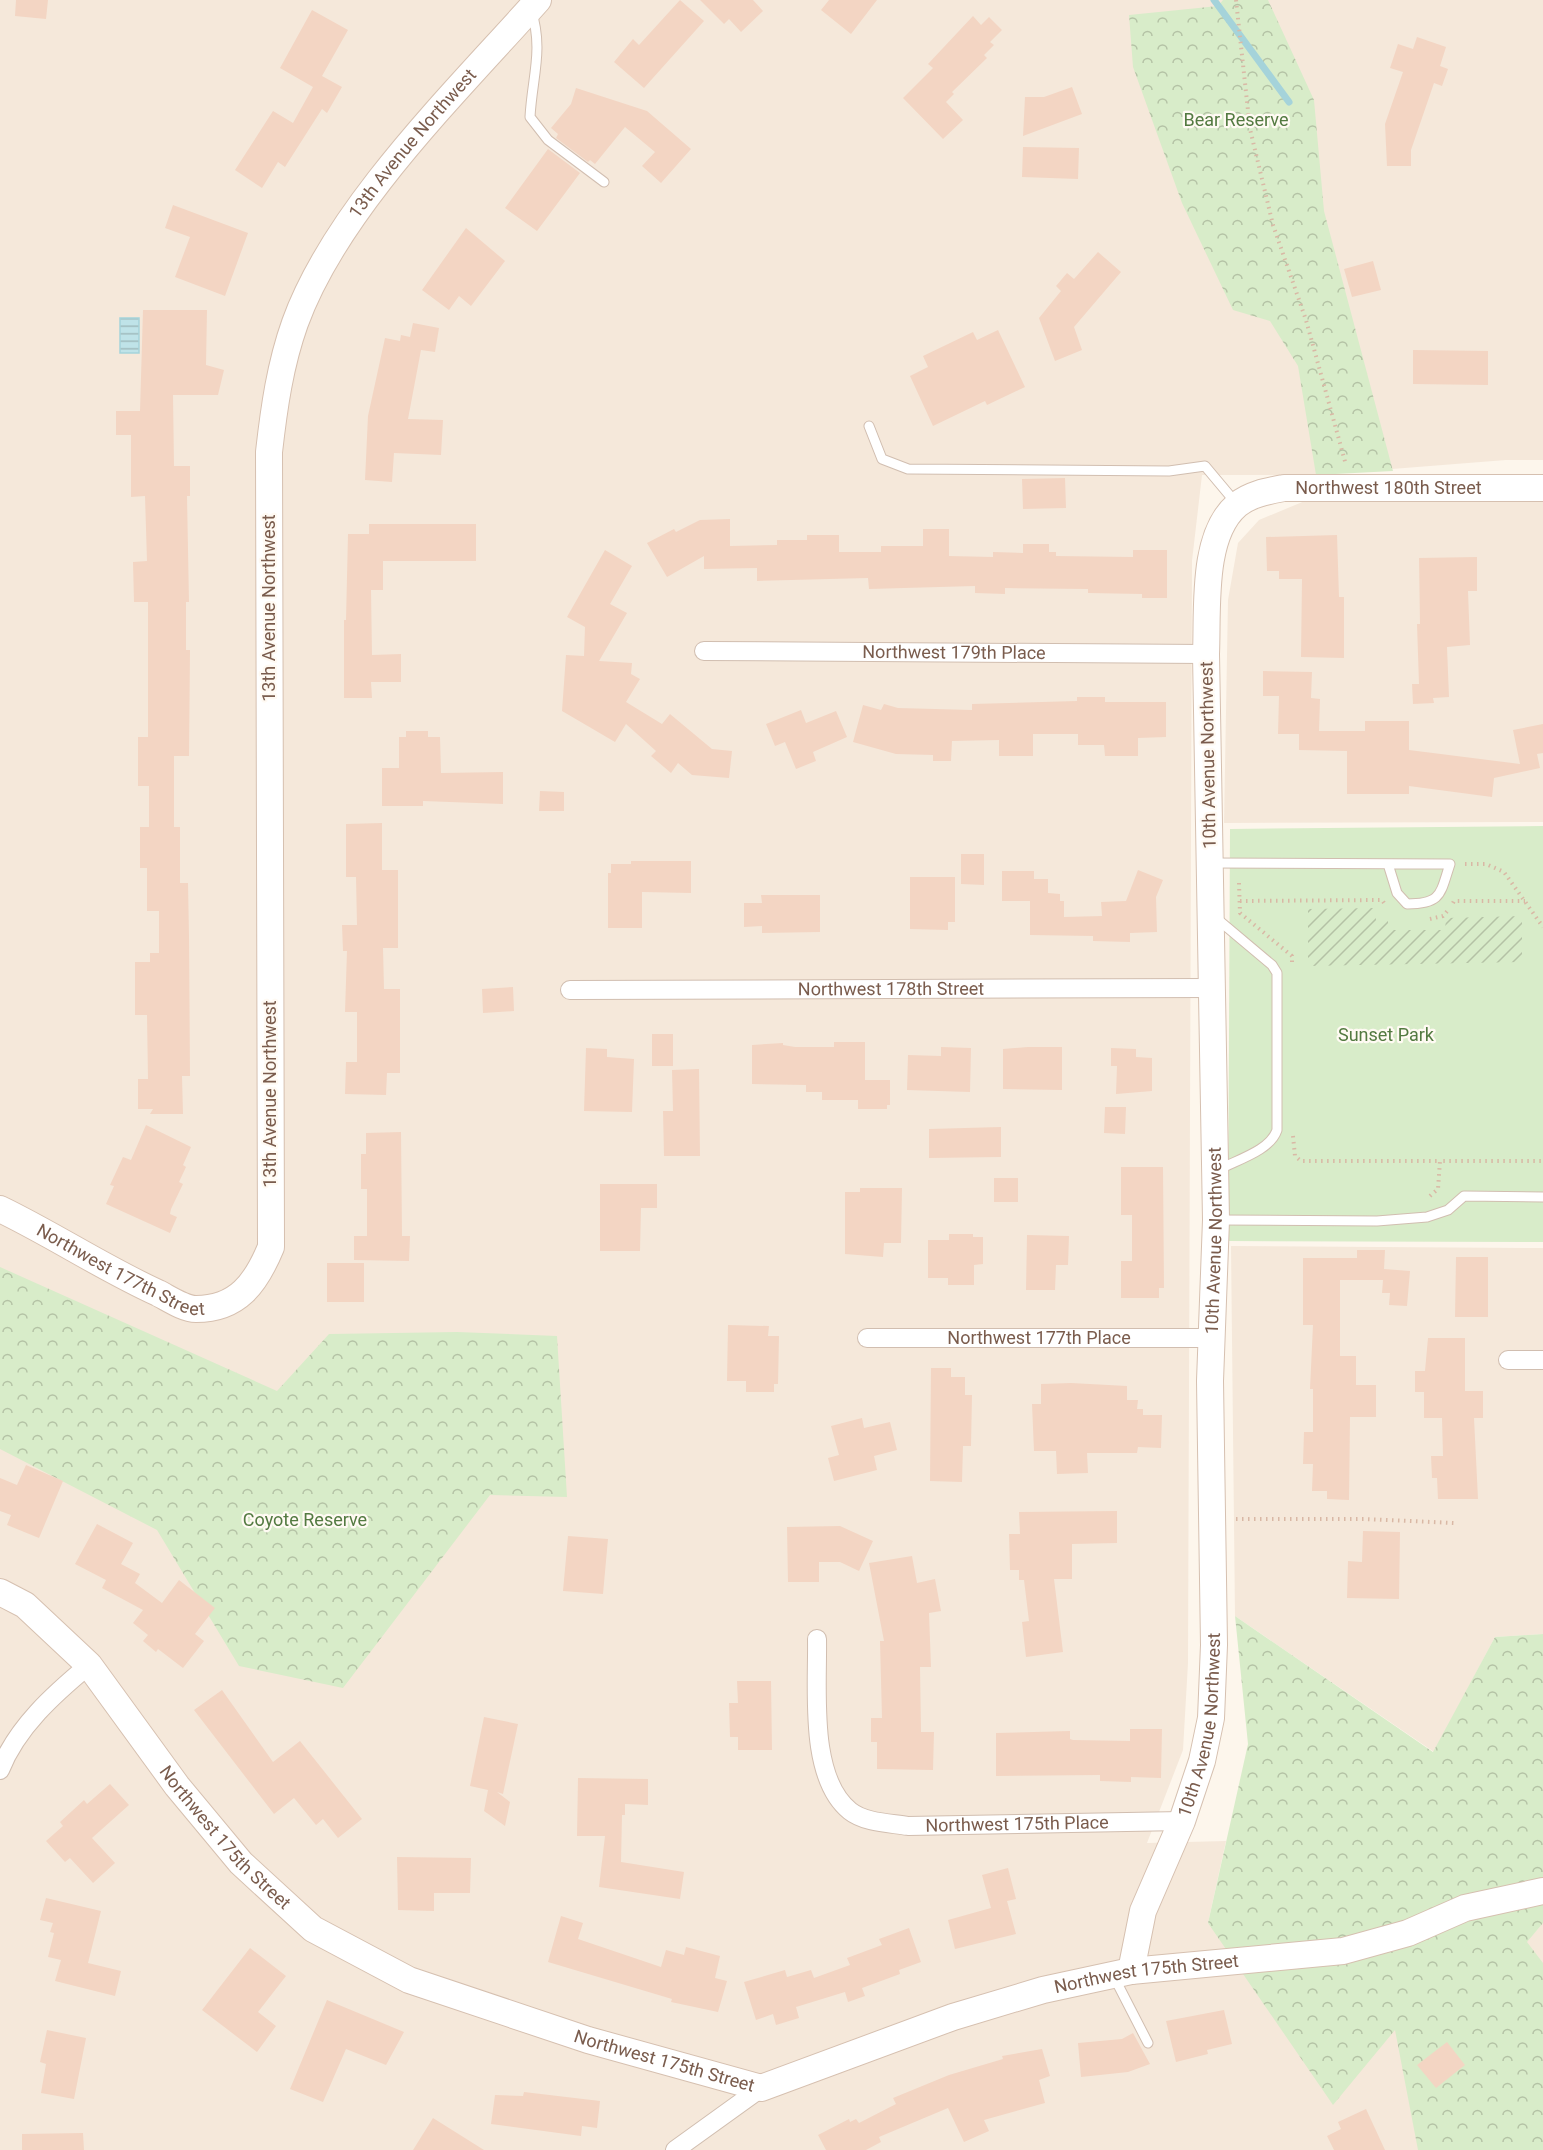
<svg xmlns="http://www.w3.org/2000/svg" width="1543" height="2150" font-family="Roboto,sans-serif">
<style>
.residential{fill:#f5e8da}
.forest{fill:url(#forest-crowns)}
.park{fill:#d8ecc9}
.garden{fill:url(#garden-furrows)}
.water{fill:url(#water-rules);stroke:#a5d3da;stroke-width:1.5}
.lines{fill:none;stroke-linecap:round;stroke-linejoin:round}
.stream{stroke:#a5d3da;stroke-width:7}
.building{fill:#f3d5c3}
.lane-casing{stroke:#d1beb0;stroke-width:11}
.street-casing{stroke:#d1beb0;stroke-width:20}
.secondary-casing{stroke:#d6c0b0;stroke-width:28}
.path{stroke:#d9b8a5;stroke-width:4;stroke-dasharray:1.5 4.5;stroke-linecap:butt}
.lane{stroke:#fff;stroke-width:9}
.street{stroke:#fff;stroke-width:18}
.secondary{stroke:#fff;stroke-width:26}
.labels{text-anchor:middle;stroke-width:4.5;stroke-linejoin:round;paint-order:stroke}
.park-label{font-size:18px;fill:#537a41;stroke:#fffaf3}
.street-label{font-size:18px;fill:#7a5c4d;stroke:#fffaf3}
</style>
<defs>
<pattern id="forest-crowns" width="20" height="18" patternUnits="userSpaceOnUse" patternTransform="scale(1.5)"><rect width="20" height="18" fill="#d8ecc9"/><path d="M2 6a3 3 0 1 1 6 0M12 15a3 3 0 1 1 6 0" fill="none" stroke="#b4c2a5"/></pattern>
<pattern id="garden-furrows" width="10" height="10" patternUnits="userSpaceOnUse" patternTransform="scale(1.5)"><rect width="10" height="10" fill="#d8ecc9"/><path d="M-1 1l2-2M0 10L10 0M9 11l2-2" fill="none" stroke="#b4c2a5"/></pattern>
<pattern id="water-rules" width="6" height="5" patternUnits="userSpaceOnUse" patternTransform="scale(1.5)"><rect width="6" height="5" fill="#bfe3e8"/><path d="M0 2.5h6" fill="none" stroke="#a0bbbe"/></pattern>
</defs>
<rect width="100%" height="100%" fill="#fdf6ec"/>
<path class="residential" d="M0,0H1543V460H1506L1316,475H1202L1192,561L1188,1663L1183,1750L1147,1843L1226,1841L1208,1923L1396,2029L1526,1942L1543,1923V2150H0Z
M1312,498L1543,502V822L1224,823L1228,600L1238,543L1259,520Z
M1231,1246L1543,1248V1634L1495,1637L1434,1752L1235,1616Z"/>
<path class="forest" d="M1223,0H1268L1314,100L1324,211L1393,471L1316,475L1298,366L1270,321L1233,310L1182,203L1133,67L1129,15L1218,6Z
M0,1267L277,1391L329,1334L457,1332L557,1336L567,1497L490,1495L343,1688L239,1666L157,1530L0,1449Z
M1235,1616L1433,1752L1495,1637L1543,1634V1923L1527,1942L1543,1963V2150H1418L1395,2030L1333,2105L1208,1923L1248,1744Z"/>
<path class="park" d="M1543,826V1242L1228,1241L1230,829Z"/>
<path class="garden" d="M1375,908L1376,920L1388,921V930H1445L1446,918L1522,916V962L1308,966V909Z"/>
<path class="water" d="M120,318H139V353H120Z"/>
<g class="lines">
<path class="stream" d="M1214,0L1289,102"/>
</g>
<path class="building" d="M16,0H48L46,19L15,16Z
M680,0L704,21L644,88L614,62L633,39L639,45Z
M700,0H753L763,11L741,32L729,19L724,24Z
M829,0H877L851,34L821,10Z
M312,10L348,30L322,76L342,87L327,113L322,109L285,167L278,162L262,188L235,170L273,111L293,123L313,87L280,68Z
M973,16L981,25L989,17L1002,30L990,42L994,45L984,55L987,58L952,92L954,94L946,102L963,120L943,139L903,98L933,68L928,64Z
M1417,37L1446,47L1440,66L1448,69L1442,86L1434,83L1411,150V166H1387L1385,124L1403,72L1390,68L1398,44L1413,49Z
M1072,87L1082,114L1023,136L1025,97H1044Z
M576,88L647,111L691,149L661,183L642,166L655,152L625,127L595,164L590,160L588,162L556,138L558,134L551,128L571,104Z
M1023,147L1079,148L1078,179L1022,177Z
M548,149L580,173L537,231L505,208Z
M173,205L248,233L225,296L175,277L190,237L165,228Z
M466,228L505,261L471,306L459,296L449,310L422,290Z
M1098,252L1121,272L1074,327L1082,350L1055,361L1039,318L1061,291L1056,286L1067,273L1074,279Z
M1373,261L1381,290L1352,297L1344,269Z
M143,310H207L206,365L224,370L218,395H173L174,466H190V496H187L189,602H186V650H190L189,756H174V827H180V883H188L189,936L190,1076H182L183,1114H150L153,1109H138V1079H148L147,1015H135V962H150V953H159V911H147V868H140V827H149V786H138V737H148V602H134L133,562L147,561L145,496L131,497V435H116V411H140Z
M413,323L439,328L435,352L421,350L408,419L443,420L441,455L394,453L392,482L365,480L368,416L385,338L400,341L401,335L410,337Z
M998,330L1025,387L987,405L985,401L933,426L910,376L928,367L923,356L973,332L977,340Z
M1413,350L1488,351V385L1413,384Z
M1065,478L1066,508L1023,509L1022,479Z
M730,519V546L777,545V540H807V535H839V552H881V546H923V529H949V556L993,557V552L1023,553V544H1049V552H1056V556L1133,557V550H1167V598H1142V594L1088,593V589L1005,588V594L975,593V586L869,589L868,578L757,581V568L704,569V556L667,577L647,543L674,529L676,532L700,520Z
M369,524H476V561H383V590H371L372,655L401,654V682H371L372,698H344V620H346L348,534H369Z
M1337,535L1339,597H1344V658L1301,657L1302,579H1279V571H1267L1266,537Z
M605,550L632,566L610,604L627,613L599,661L632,663L631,674L640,679L626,702L662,724L670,714L712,749L732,751L729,778L692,775L678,763L671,773L651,756L656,751L626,724L615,742L562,711L566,655L584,656L585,627L567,617Z
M1477,557V591H1468L1470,645L1447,647L1449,697L1433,698L1434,703L1413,704L1412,684H1419L1417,624H1420L1419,558Z
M1263,671L1312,672L1311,698L1320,699L1319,731H1365V721H1409V750L1520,764L1513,730L1543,724V753L1537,754L1540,768L1494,778L1492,797L1409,786V794H1347V751L1299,750V734H1278L1279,696H1263Z
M1077,697H1105V702H1166V737L1138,738V756H1105L1104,745H1078V734H1033V756H999V740L952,741L951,761H933V755L896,754L853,742L863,705L881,710L884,704L898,708L972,710V704L1077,701Z
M801,710L806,723L836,711L847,737L813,752L816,761L796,769L785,742L775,746L766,724Z
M406,731H428V737H440L441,773L503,772V804L423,801V806H382V768H399V737H406Z
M540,791L564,792V811H539Z
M382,823V870H398V948H383L384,989H400V1073H387L386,1095L345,1094L346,1062H357V1012H345L347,951H343L342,925H357L356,877H346V824Z
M961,854H984V885L961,884Z
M631,861H691V893L642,892V928H608V873H611V864H631Z
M1138,870L1163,880L1156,897L1157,932L1130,933V942L1093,941V936L1030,935V901H1002V871H1034V879H1048V893L1060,894V901H1064V917L1102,916L1101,902L1126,901Z
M910,877H955V922H948V930L910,929Z
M761,895H820V932L762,933V926L744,927V903H762Z
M513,987L514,1011L483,1013L482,989Z
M652,1034H673V1066H652Z
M834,1042H865V1080H890V1105H887V1109H858V1100H822V1092H806V1085L752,1084V1045L783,1043V1045L795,1047H834Z
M941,1047L971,1048L970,1092L907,1090L908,1055L941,1056Z
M1028,1047H1062V1090L1003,1089V1049Z
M586,1048L607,1049V1057L634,1059L632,1112L584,1111Z
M1111,1048L1136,1049V1057L1152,1058V1091L1116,1094L1117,1066H1111Z
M699,1069L700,1156H664L663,1111H673L672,1070Z
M1105,1107H1126L1125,1134L1104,1133Z
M146,1125L191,1147L183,1165L186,1167L179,1182L183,1184L171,1209L170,1214L177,1217L170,1233L106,1204L114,1186L110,1185L123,1157L131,1160Z
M1001,1127V1157L929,1158V1129Z
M401,1132L402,1236H410L409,1261L354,1260V1236H367V1189H361V1154H366V1133Z
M1121,1167H1163L1164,1288H1159V1298H1121V1261H1132V1215H1121Z
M994,1178H1018V1202H994Z
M600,1184H657V1208H641L640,1251H600Z
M860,1188H902L901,1243H884L883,1257L845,1254V1192H860Z
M949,1234H973V1237H983V1264L974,1265V1285H948V1278H928V1240H949Z
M1027,1235L1069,1236L1068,1265H1056L1055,1290H1026Z
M1357,1250H1385L1384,1269L1410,1271L1407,1306L1389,1305L1390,1293H1382L1383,1280H1340V1356H1356V1385H1376V1417H1350L1349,1500L1327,1499V1491H1312L1313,1464H1303L1304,1432H1313V1389H1310L1313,1325H1303V1258H1357Z
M1456,1257H1488V1317H1455Z
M327,1263H364V1302H327Z
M728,1325L769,1326L768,1336H779L778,1384H774V1392H746V1381H727Z
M1428,1338H1465V1391H1483V1418H1474L1478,1499H1438L1437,1478H1432L1431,1456H1443L1442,1418H1424V1392H1415V1371H1425Z
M931,1368H951V1377H965V1395H972L971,1446H963L962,1482L930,1481Z
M1071,1383L1127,1386V1400H1138L1137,1409H1143V1415H1162L1161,1448L1138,1447L1137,1453H1087L1088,1473L1057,1474L1056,1451H1034L1032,1404H1041V1384Z
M862,1418L864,1428L890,1422L897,1450L874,1456L877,1470L834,1481L828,1458L839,1455L831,1426Z
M26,1465L63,1481L39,1538L7,1525L11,1515L0,1511V1478L17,1485Z
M1117,1511V1543L1072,1544V1579H1054L1063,1652L1026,1657L1022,1622L1029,1621L1024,1580H1019V1570H1010L1009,1534H1020L1019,1512Z
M97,1524L133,1543L121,1564L140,1574L135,1583L162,1603L179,1580L215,1608L195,1634L204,1641L183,1668L158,1649L156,1652L143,1641L148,1635L133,1623L143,1610L102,1588L106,1580L75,1564Z
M840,1526L873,1541L859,1571L840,1562H819V1582H788L787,1527Z
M1363,1531L1400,1532L1399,1599L1347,1598L1348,1561L1362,1562Z
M568,1536L608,1539L603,1594L563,1591Z
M912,1556L917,1583L935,1579L941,1611L929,1613L931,1667H920L921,1732H934L933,1770L877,1769V1742H871V1718H882L880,1641H884L869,1563Z
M737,1681H771L772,1750H738V1737H730L729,1703H738Z
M222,1690L273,1762L300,1741L362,1819L338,1838L323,1819L316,1825L294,1798L274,1814L194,1710Z
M484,1717L518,1724L503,1794L497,1792L510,1802L505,1826L484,1811L488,1790L470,1786Z
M1130,1729H1162L1161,1778L1131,1777V1782L1100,1781V1775L996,1776V1733L1070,1731V1739L1073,1740L1130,1741Z
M578,1778L648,1779V1805L625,1804V1815H622L621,1862L684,1872L680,1899L599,1887L605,1836H577Z
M110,1784L129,1805L92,1838L115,1863L93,1883L70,1858L65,1862L46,1841L63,1826L60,1822L84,1800L87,1804Z
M397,1857L471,1858L470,1893H434V1911L398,1910Z
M1008,1868L1016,1899L1007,1901L1016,1934L955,1949L948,1920L991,1908L982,1875Z
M46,1898L101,1911L88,1963L121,1971L115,1996L55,1981L61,1960L48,1957L54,1933L50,1932L53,1923L40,1920Z
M561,1916L583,1923L578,1939L661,1967L666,1950L684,1955L686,1947L720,1956L715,1978L727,1981L718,2012L671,2002L672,1999L548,1962Z
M909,1928L921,1962L899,1970L900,1974L862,1988L865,1996L848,2002L845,1992L796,2007L799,2018L776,2025L773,2014L756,2020L744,1982L785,1970L787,1977L811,1970L814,1978L850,1965L847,1958L882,1945L879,1939Z
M250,1948L286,1976L258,2012L276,2026L257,2052L202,2010Z
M327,2000L404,2032L386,2065L346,2049L323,2102L290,2089Z
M1224,2010L1232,2044L1207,2050L1208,2054L1176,2062L1166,2021Z
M47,2030L86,2038L74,2099L41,2093L46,2064L40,2062Z
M1133,2033L1150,2064L1128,2072L1081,2077L1078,2043L1122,2039Z
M1447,2042L1465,2065L1436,2088L1417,2065Z
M1042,2049L1050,2076L1039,2080L1045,2103L984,2120L989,2131L964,2142L948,2108L879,2137L881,2142L866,2150H826L818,2135L849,2119L850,2122L856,2119L859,2123L896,2104L893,2098L949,2075L1003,2059L1002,2056Z
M524,2092L600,2101L597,2128L582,2126L581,2136L491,2124L495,2095L523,2096Z
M1366,2109L1385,2150H1334L1327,2136L1341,2129L1338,2122Z
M433,2118L484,2150H413Z
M83,2133L84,2150H22V2134Z"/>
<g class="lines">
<defs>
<path id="lane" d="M531,10C544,49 532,78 530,117L548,140L604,182
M869,426L882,459L908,469L1169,471L1205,466L1236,503
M1213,863C1292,863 1371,864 1450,864C1440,894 1442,904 1407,904L1397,893L1388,864
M1216,918L1272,965L1277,973V1130C1270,1151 1236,1160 1218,1170
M1219,1220L1377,1221L1427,1217L1448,1210L1464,1196L1543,1197
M1114,1977L1148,2043"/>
<g id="street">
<path id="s1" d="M704,651L1206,654"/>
<path id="s2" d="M570,990L1213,988"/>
<path id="s3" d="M867,1338H1212"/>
<path d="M1508,1360H1543"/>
<path id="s4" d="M817,1639C818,1688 808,1777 850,1811C865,1823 891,1823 908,1826L1182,1821"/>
<path d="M0,1770C17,1727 54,1694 89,1665"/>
<path d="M675,2150L761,2088"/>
</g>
<g id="secondary">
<path id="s5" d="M0,1209C54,1235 103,1268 158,1293C168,1298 184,1309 196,1309C238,1309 256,1283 271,1247L269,452C274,408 280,365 295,323C336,209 457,91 538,0"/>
<path id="s6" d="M0,1592L25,1605L89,1665L177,1786L241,1863L313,1929L409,1980L588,2040L761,2088L953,2017L1043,1990L1131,1971L1343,1951L1408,1933L1465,1908L1543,1891"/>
<path id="s7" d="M1131,1971L1143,1911L1182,1821L1202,1761L1211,1718L1214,1645L1210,1381L1216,1220L1206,654C1208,610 1201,536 1237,505C1250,494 1268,491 1284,488H1543"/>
</g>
</defs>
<use href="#lane" class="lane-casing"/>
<use href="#street" class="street-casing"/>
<use href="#secondary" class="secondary-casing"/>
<path class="path" d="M1236,0L1250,129L1273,225L1306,320L1346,465
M1465,864H1486L1504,872L1543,927
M1239,883L1240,913L1292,956V966
M1240,901L1382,900L1384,903
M1453,903L1454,901H1525
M1430,919L1443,916L1449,909
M1293,1136L1295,1156L1301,1161H1440
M1430,1196L1438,1189L1440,1161H1543
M1236,1519H1365L1454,1523"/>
<use href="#lane" class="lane"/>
<use href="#street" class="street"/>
<use href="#secondary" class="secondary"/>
</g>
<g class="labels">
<g class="park-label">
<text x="1236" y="126">Bear Reserve</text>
<text x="1386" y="1041">Sunset Park</text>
<text x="305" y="1526">Coyote Reserve</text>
</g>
<g class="street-label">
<text dy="6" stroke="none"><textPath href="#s5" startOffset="1468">13th Avenue Northwest</textPath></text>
<text dy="6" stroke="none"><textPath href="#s7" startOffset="1642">Northwest 180th Street</textPath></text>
<text transform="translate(269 608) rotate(-90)" y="6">13th Avenue Northwest</text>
<text dy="6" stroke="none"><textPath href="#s1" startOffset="250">Northwest 179th Place</textPath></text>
<text transform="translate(1208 755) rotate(-91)" y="6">10th Avenue Northwest</text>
<text dy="6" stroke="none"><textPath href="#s2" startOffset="321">Northwest 178th Street</textPath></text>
<text transform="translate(270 1094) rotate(-90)" y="6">13th Avenue Northwest</text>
<text dy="6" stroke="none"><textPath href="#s7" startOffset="744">10th Avenue Northwest</textPath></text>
<text dy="6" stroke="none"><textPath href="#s5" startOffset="136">Northwest 177th Street</textPath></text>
<text dy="6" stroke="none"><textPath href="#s3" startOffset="172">Northwest 177th Place</textPath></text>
<text dy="6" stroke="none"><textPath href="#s7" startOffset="258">10th Avenue Northwest</textPath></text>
<text dy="6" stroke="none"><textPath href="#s4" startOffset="350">Northwest 175th Place</textPath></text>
<text dy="6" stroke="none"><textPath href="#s6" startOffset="336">Northwest 175th Street</textPath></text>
<text dy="6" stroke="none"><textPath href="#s6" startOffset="1344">Northwest 175th Street</textPath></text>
<text dy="6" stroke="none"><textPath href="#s6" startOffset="840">Northwest 175th Street</textPath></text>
</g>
</g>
</svg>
